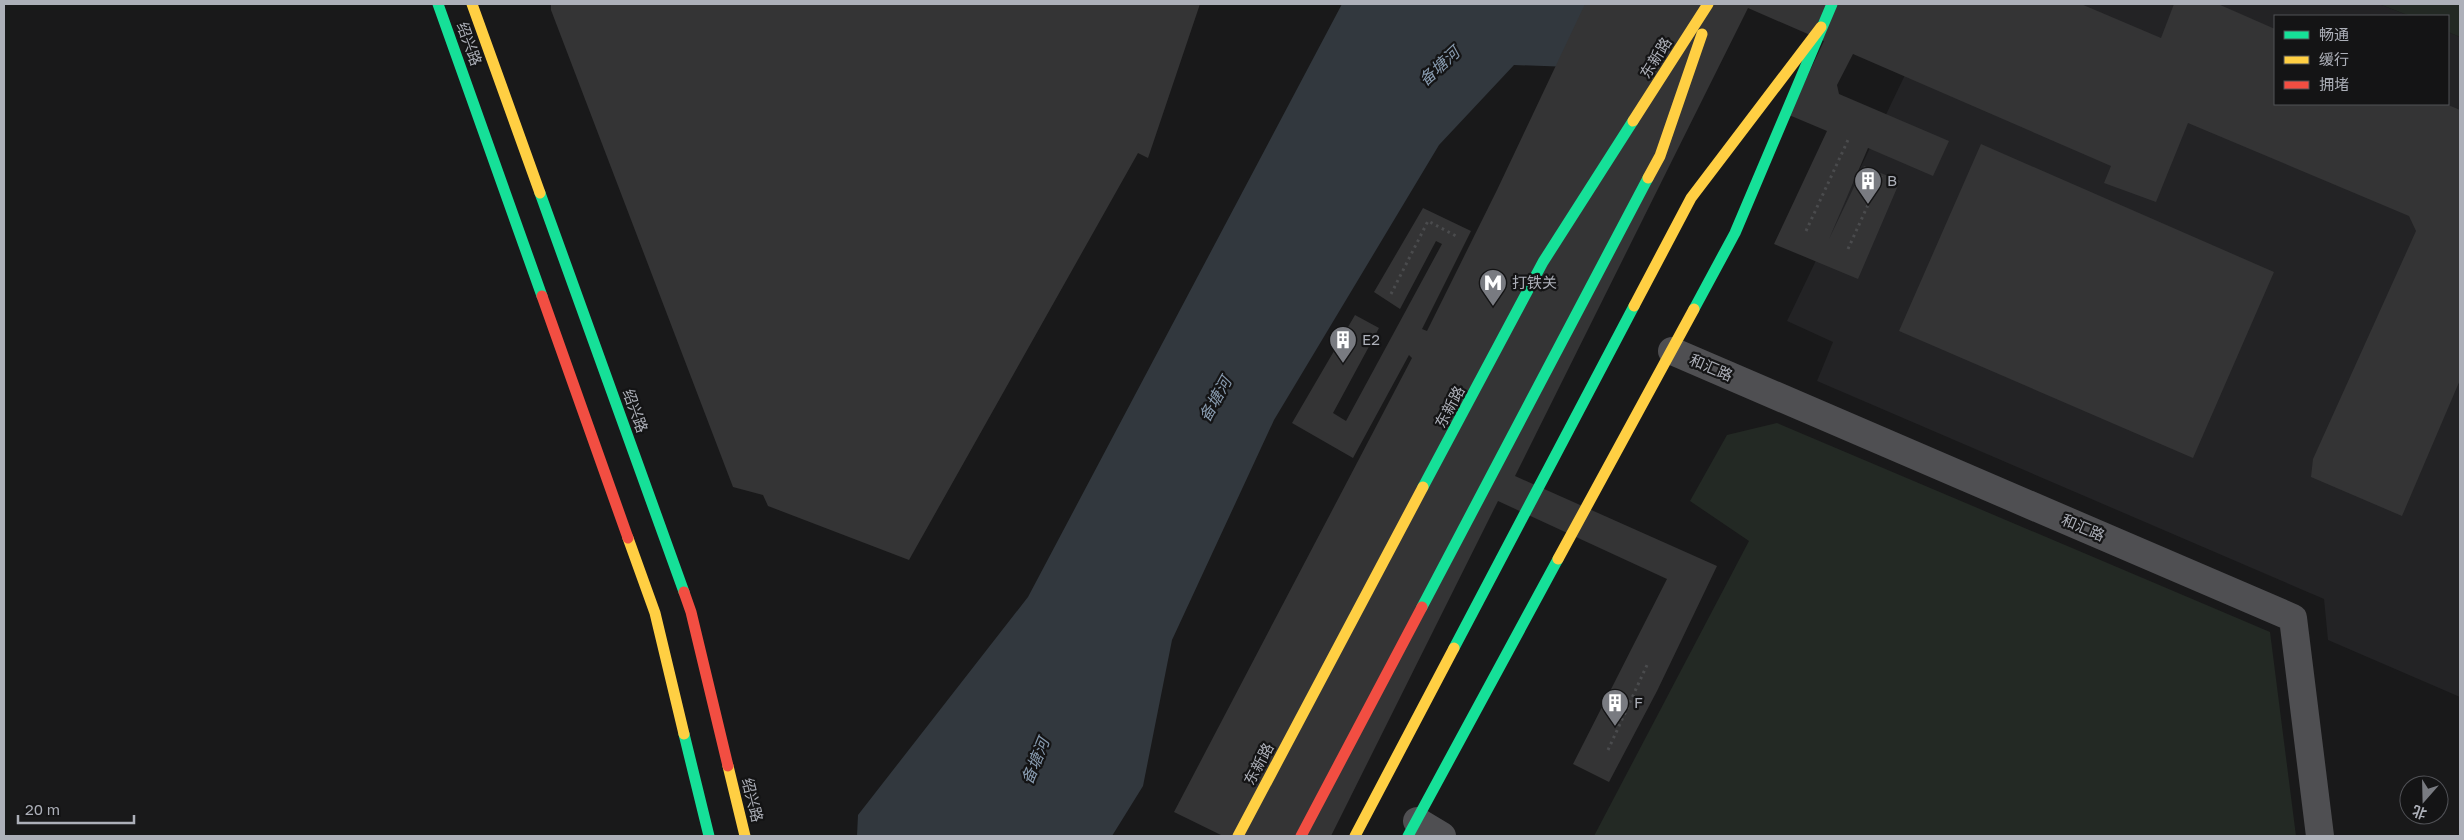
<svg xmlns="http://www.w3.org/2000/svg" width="2464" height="840" font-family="'Golos Text','Noto Sans SC',sans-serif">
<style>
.built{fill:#232325}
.green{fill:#232924}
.water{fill:#32383e}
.building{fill:#343435}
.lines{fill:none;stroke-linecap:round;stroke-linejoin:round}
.path{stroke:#4a4b4d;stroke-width:3;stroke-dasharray:2.5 4;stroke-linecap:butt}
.street{stroke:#4f4f52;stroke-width:28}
.fast{stroke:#16e098;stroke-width:11}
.slow{stroke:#ffcf43;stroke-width:11}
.jam{stroke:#f24e42;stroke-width:11}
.labels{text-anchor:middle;stroke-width:4.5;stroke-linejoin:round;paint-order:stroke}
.street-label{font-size:15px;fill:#adb0b9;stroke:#141415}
.poi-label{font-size:15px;fill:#adb0b9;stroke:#141415;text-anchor:start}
.water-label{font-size:16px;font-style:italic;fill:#889baf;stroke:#141415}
</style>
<rect width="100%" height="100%" fill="#19191a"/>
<path class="built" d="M1939,4H2379L2410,16H2275V104H2448V32L2460,37V697L2328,640L2324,599L1817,381L1833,342L1787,321Z"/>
<path class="green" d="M2379,4H2460V37L2448,32V16H2410Z
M1777,423L2270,632L2296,836H1594L1749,541L1690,501L1727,435Z"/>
<path class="water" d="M1342,4H1610L1571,67L1514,65L1439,145L1274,420L1172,640L1143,786L1112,836H857L858,815L1028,597Z"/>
<path class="building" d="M551,4H1200L1148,158L1138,153L909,560L768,506L763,495L733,487L551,10Z
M1585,4H2081L2161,38L2174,4H2218L2275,29V104H2446L2460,110V380L2402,516L2311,477L2313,459L2416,231L2409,216L2188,123L2156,202L2104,183L2111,166L1853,54L1837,85L1839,94L1949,141L1933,176L1868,148L1829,239L1864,166L1900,181L1858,279L1774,244L1827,131L1789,115L1824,41L1748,8L1515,476L1717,566L1657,691L1609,782L1573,764L1667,579L1498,501L1331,836H1223L1174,812L1412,358L1409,355L1353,458L1292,423L1355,315L1379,328L1333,413L1346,421L1442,244L1436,241L1400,309L1374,292L1423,208L1471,231L1422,329L1427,331L1497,190Z
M1981,144L2274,272L2193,458L1899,331Z"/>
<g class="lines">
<path class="path" d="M1806,231L1848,140
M1848,249L1882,174
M1391,294L1428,221L1456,236
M1608,750L1647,665"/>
<path class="street" d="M1672,351L2293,618L2320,836
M1417,821L1442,836"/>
<path class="fast" d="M438,4L542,296
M540,193L684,592
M1694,309L1735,233L1832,4
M1423,487L1543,262L1633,121
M1422,607L1648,178
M1454,648L1634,306
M684,734L709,836
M1408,836L1558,559"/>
<path class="slow" d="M472,4L540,193
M1633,121L1708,4
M1648,178L1660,156L1702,34
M1634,306L1691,198L1821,27
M628,538L655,613L684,734
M1558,559L1694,309
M728,766L745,836
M1238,836L1423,487
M1355,836L1454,648"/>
<path class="jam" d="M542,296L628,538
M684,592L691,612L728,766
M1301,836L1422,607"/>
</g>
<defs>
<symbol id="building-pin" viewBox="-11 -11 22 30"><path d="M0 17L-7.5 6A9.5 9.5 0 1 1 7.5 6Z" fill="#797b81" stroke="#141415"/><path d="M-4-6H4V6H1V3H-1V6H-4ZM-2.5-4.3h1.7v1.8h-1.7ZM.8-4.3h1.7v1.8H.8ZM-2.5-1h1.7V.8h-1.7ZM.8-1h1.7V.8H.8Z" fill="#fff"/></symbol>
<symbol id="metro-pin" viewBox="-11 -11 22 30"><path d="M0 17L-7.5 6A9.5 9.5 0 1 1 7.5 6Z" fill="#797b81" stroke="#141415"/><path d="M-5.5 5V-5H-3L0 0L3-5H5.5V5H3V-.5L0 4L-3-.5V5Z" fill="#fff"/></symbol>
</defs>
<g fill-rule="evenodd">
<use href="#building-pin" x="1852" y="165" width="32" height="43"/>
<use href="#metro-pin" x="1477" y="267" width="32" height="43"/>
<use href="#building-pin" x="1327" y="324" width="32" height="43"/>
<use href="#building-pin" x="1599" y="687" width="32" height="43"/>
</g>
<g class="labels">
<g class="street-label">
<text transform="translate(469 44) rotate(70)" y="5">绍兴路</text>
<text transform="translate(1656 58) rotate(-58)" y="5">东新路</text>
<text transform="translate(1711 368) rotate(23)" y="5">和汇路</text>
<text transform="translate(1450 407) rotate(-62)" y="5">东新路</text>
<text transform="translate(635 411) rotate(70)" y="5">绍兴路</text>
<text transform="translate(2083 528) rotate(23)" y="5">和汇路</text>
<text transform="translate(1259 764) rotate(-62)" y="5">东新路</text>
<text transform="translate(752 800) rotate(76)" y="5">绍兴路</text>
</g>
<g class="poi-label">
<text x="1887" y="186">B</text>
<text x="1512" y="288">打铁关</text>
<text x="1362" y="345">E2</text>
<text x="1634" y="708">F</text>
</g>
<g class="water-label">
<text transform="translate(1439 66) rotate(-43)" y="6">备塘河</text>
<text transform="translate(1215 399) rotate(-61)" y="6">备塘河</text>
<text transform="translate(1035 761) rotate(-68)" y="6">备塘河</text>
</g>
</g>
<rect width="2464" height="840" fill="none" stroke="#adb0b9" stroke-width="10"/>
<rect x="2274" y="15" width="175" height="90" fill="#141415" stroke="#515257"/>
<rect x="2284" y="31" width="25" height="8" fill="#16e098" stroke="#515257"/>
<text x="2319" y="40" font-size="15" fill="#adb0b9">畅通</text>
<rect x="2284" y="56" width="25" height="8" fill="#ffcf43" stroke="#515257"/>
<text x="2319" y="65" font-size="15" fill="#adb0b9">缓行</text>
<rect x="2284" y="81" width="25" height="8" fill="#f24e42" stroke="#515257"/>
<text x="2319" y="90" font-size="15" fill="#adb0b9">拥堵</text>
<g transform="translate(2424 800) rotate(200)"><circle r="24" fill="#141415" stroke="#515257"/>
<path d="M0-4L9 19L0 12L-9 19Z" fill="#797b81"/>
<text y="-8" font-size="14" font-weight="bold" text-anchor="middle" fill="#adb0b9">北</text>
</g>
<path d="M18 815v8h116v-8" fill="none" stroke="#adb0b9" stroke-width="2.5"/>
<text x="25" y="815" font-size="15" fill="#adb0b9" stroke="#141415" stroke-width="4" paint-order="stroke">20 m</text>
</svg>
